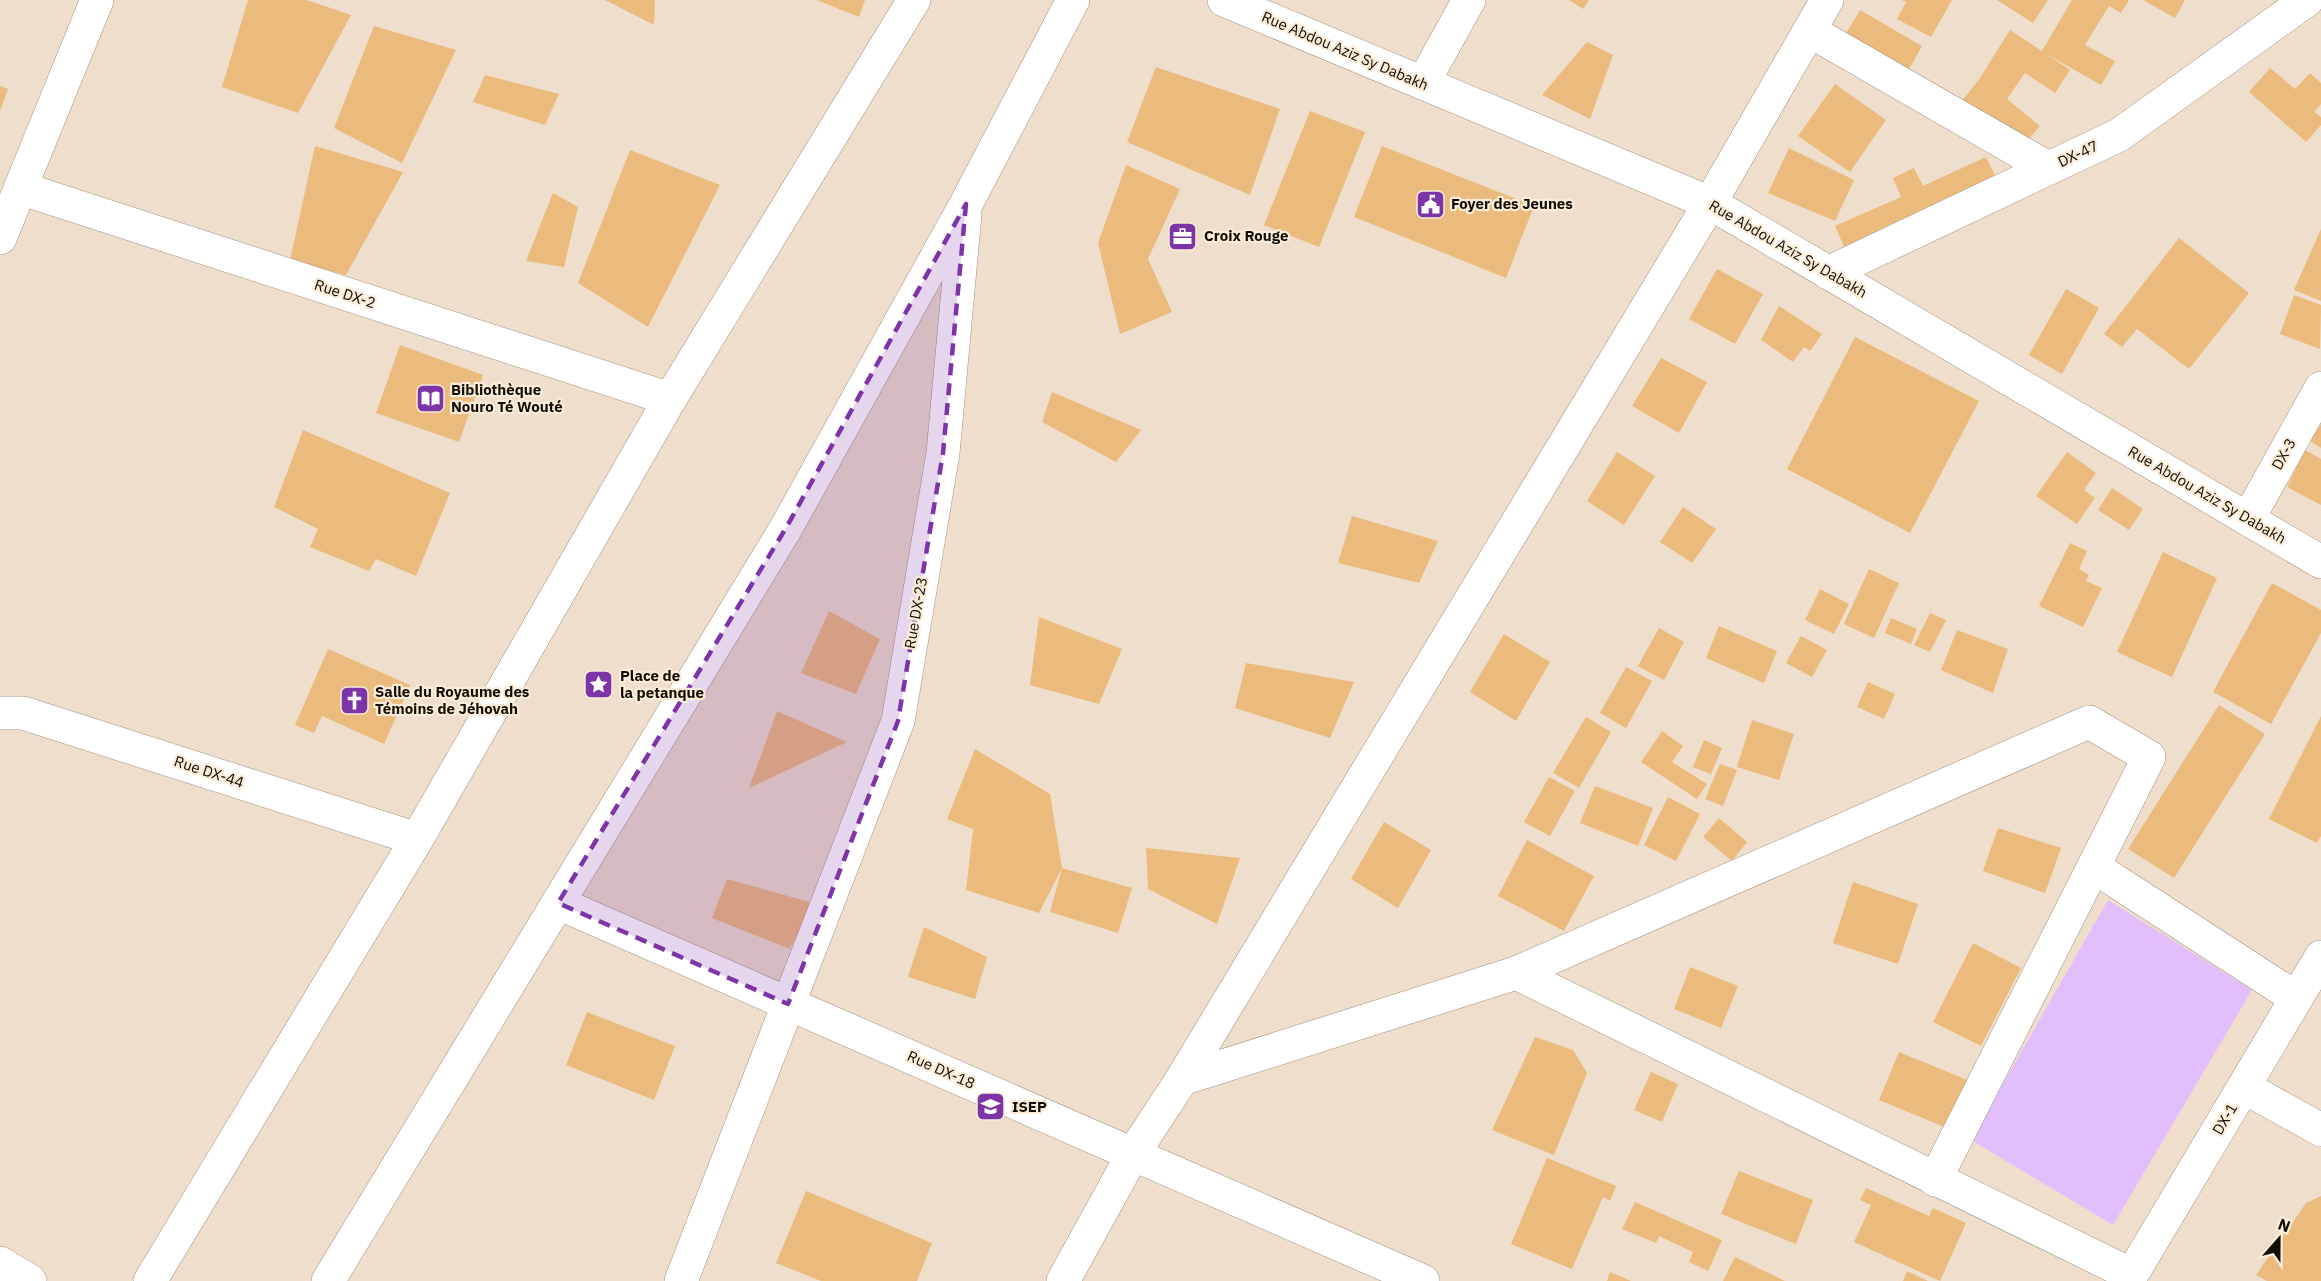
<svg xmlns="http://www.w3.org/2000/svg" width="2321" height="1281" font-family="'IBM Plex Sans',sans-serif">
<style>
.green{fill:#e2bffc}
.building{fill:#eabb7d}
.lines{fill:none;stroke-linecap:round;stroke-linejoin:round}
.street-casing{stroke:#a19381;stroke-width:34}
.secondary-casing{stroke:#a19381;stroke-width:34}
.street{stroke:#fff;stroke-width:33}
.secondary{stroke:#fff;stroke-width:33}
.marked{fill:#7d34a7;fill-opacity:0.2;stroke:#7d34a7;stroke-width:4.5;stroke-dasharray:12 8;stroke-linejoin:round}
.labels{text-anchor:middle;stroke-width:4.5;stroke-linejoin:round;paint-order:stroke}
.street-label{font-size:15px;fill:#110c06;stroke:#fbecd8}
.poi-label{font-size:15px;font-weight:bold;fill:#110c06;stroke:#fbecd8;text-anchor:start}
</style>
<rect width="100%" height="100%" fill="#eedecb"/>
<path class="green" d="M2108,900L2252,990L2113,1225L1971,1140Z"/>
<path class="building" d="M248,0H307L351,15L298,113L222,87Z
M605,0H655L654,25Z
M817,0H865L859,17Z
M1569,0H1589L1583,9Z
M1902,0H1952L1931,37L1897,19L1906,2Z
M1997,0H2048L2033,23Z
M2072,0H2129L2121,13L2109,6L2085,45L2115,61L2101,85L2048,55L2070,70L2055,93L2025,73L2007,99L2040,126L2020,149L1961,102L1980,78L2010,30L2042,51Z
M2143,0H2185L2175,18Z
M1860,10L1922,46L1908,71L1845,35Z
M374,26L456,50L402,163L334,128Z
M1587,42L1613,55L1590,119L1542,95Z
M1156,67L1280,109L1250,195L1127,142Z
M2270,68L2295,89L2310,73L2321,83V104L2314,112L2321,117V125L2306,142L2249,92Z
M485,75L559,94L545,125L473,102Z
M1835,84L1886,120L1850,172L1798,136Z
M0,86L8,89L0,111Z
M1310,111L1365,132L1319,247L1264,225Z
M315,146L403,172L346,275L290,260Z
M1382,146L1534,206L1506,278L1354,217Z
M1789,148L1854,180L1835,221L1768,193Z
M630,150L720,185L648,327L578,283Z
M1986,157L1997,180L1845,249L1835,226L1901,197L1893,178L1914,168L1923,186Z
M1126,165L1180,189L1148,259L1172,312L1120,334L1098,243Z
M553,193L578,207L564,267L526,261Z
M2321,229V301L2294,290Z
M2179,238L2249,293L2189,369L2137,329L2122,347L2104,334Z
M1717,269L1763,294L1735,344L1689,319Z
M2066,289L2099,308L2062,374L2029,355Z
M2294,295L2321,305L2320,349L2280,334Z
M1779,306L1822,334L1810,351L1804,347L1793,362L1761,340Z
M1855,337L1979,401L1910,533L1787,469Z
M400,345L483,375L459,442L376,413Z
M1661,358L1707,382L1679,433L1632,406Z
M1052,392L1141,430L1116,462L1042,422Z
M2321,424V448L2310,441Z
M303,430L450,493L416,576L376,559L369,571L310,547L318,529L274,507Z
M2305,450L2321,459V505L2287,487Z
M1617,452L1655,476L1624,525L1587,501Z
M2067,452L2096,473L2084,490L2095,498L2077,524L2036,496Z
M2112,488L2143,509L2129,530L2098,510Z
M1683,507L1716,529L1692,563L1660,542Z
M1352,516L1438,541L1419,583L1338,563Z
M2070,543L2087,551L2079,569L2089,575L2086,581L2102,588L2083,627L2039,606Z
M2163,552L2217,578L2172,677L2117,652Z
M1869,569L1899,583L1874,638L1844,624Z
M2272,583L2321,610V633L2271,724L2213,692Z
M1820,589L1849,604L1834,634L1805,620Z
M829,611L880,639L856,694L801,673Z
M1930,613L1946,620L1930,652L1914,645Z
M1039,617L1122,649L1099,704L1030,685Z
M1891,618L1917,629L1911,644L1885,633Z
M1719,626L1777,651L1764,683L1706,658Z
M1659,628L1684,642L1664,680L1638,666Z
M1957,630L2008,649L1993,693L1941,670Z
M1504,634L1550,662L1516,721L1470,692Z
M1801,636L1827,650L1812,677L1786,663Z
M328,649L410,685L384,744L322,716L314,733L295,725Z
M1246,663L1354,682L1330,738L1235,708Z
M1626,667L1652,681L1626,728L1600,713Z
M1868,682L1895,694L1884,719L1857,707Z
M2219,705L2265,734L2174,878L2128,849Z
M777,711L847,742L749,788Z
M2321,716V836L2317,843L2269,819Z
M1586,717L1611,732L1579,788L1553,773Z
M1752,720L1794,734L1779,780L1737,767Z
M1662,731L1683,746L1672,762L1707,784L1697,799L1641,762Z
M1704,740L1722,748L1711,774L1693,767Z
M975,749L1050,794L1062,868L1039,913L966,890L973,829L947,819Z
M1720,764L1737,770L1723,806L1705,799Z
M1549,777L1575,791L1550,836L1524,822Z
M1595,786L1653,808L1638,846L1580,823Z
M1668,797L1700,814L1676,861L1644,845Z
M1719,818L1747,842L1732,861L1703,837Z
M1384,822L1431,850L1398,908L1351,879Z
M1998,828L2061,848L2045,893L1983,871Z
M1527,840L1594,876L1564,931L1498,896Z
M1146,848L1240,858L1217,924L1148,889Z
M1062,868L1132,888L1118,933L1050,912Z
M727,879L813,903L790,949L712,918Z
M1853,882L1918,904L1898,964L1833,943Z
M924,927L987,957L975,999L908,977Z
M1973,943L2021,968L1981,1046L1933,1022Z
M1690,967L1738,986L1721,1028L1674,1009Z
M587,1012L675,1046L654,1100L566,1065Z
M1535,1037L1573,1050L1587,1073L1554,1155L1492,1130Z
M1899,1052L1972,1082L1952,1130L1879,1100Z
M1651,1072L1678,1084L1662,1122L1634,1110Z
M1547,1158L1616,1186L1610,1201L1603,1197L1572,1269L1511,1244Z
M1739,1171L1813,1200L1796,1244L1721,1214Z
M1866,1188L1929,1216L1933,1208L1966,1223L1940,1281L1854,1242L1871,1205L1860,1200Z
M806,1191L932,1243L917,1281H821L776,1263Z
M2321,1196V1281H2267L2256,1275L2306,1203Z
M1635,1202L1722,1240L1708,1271L1689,1262L1693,1252L1659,1236L1656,1243L1622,1229Z
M1735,1257L1785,1281H1723Z
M1907,1271L1928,1281H1903Z
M1610,1272L1631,1281H1607Z"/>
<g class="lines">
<defs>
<path id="street" d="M1810,31L2048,168
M1423,83L1469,0
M20,188L670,399
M0,238L97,0
M1828,273L2119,135L2307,0
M2248,519L2321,388
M2094,867L2296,998
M558,903L1423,1281
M1516,973L2132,1275
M1182,1079L1516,973L2089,722L2149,757L1935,1180
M2244,1087L2321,1130
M0,1263L30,1281
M328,1281L786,528L966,204L1073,0
M681,1281L898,721L943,453L965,214
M1063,1281L1133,1154L1182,1079L1710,203L1827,0
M2128,1281L2321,957"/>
<path id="secondary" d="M1224,0L1710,203L2321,562
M0,713H23L417,839
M150,1281L417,839L670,399L914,0"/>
</defs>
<use href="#street" class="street-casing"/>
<use href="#secondary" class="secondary-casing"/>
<use href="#street" class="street"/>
<use href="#secondary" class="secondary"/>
</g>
<path class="marked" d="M966,204L943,453L898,721L788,1004L558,903L786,528Z"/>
<defs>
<symbol id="civic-square" viewBox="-11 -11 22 22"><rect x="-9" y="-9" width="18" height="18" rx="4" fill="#7d34a7" stroke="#fbecd8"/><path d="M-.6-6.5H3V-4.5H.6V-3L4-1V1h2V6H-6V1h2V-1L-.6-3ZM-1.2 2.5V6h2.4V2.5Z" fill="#fff"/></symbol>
<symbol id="office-square" viewBox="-11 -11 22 22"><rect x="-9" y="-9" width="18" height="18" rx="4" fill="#7d34a7" stroke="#fbecd8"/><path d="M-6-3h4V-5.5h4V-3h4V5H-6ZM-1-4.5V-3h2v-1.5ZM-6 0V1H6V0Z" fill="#fff"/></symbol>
<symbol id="library-square" viewBox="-11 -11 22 22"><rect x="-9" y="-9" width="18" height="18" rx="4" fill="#7d34a7" stroke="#fbecd8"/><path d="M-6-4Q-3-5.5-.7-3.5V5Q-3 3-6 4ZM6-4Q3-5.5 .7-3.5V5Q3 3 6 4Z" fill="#fff"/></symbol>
<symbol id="sight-square" viewBox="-11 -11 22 22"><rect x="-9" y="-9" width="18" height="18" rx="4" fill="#7d34a7" stroke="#fbecd8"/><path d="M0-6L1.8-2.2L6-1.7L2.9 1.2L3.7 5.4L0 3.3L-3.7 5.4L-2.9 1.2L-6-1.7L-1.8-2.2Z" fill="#fff"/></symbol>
<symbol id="church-square" viewBox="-11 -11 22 22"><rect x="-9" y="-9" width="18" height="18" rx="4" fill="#7d34a7" stroke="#fbecd8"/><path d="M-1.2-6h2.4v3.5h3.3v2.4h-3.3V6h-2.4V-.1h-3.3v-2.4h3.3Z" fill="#fff"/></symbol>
<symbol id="university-square" viewBox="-11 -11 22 22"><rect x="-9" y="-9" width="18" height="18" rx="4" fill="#7d34a7" stroke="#fbecd8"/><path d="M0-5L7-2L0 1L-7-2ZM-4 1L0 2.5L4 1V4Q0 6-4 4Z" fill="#fff"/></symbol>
</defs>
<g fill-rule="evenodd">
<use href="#civic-square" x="1414" y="188" width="33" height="33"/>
<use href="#office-square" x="1166" y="220" width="33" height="33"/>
<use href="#library-square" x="414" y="382" width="33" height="33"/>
<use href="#sight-square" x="582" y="668" width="33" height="33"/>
<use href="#church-square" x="338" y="684" width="33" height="33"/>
<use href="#university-square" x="974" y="1090" width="33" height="33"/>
</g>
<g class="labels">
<g class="street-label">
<text transform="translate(1345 51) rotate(23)" y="5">Rue Abdou Aziz Sy Dabakh</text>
<text transform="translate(2078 154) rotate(-25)" y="5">DX-47</text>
<text transform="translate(1788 249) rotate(30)" y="5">Rue Abdou Aziz Sy Dabakh</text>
<text transform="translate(345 294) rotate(18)" y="5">Rue DX-2</text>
<text transform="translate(2284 454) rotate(-61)" y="5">DX-3</text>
<text transform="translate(2207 495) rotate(30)" y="5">Rue Abdou Aziz Sy Dabakh</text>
<text transform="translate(916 613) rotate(-80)" y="5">Rue DX-23</text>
<text transform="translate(209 772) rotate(18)" y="5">Rue DX-44</text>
<text transform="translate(941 1070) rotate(24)" y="5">Rue DX-18</text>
<text transform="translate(2225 1119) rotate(-59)" y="5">DX-1</text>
</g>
<g class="poi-label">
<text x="1451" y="209">Foyer des Jeunes</text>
<text x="1204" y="241">Croix Rouge</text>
<text x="451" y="395">Bibliothèque<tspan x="451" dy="17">Nouro Té Wouté</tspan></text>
<text x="620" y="681">Place de<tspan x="620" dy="17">la petanque</tspan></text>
<text x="375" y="697">Salle du Royaume des<tspan x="375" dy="17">Témoins de Jéhovah</tspan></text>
<text x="1012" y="1112">ISEP</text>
</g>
</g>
<g transform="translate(2279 1239) rotate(21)" stroke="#fbecd8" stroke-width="4.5" paint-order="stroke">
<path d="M0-4.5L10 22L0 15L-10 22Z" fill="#110c06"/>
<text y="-9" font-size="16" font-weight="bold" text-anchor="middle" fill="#110c06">N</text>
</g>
</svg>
